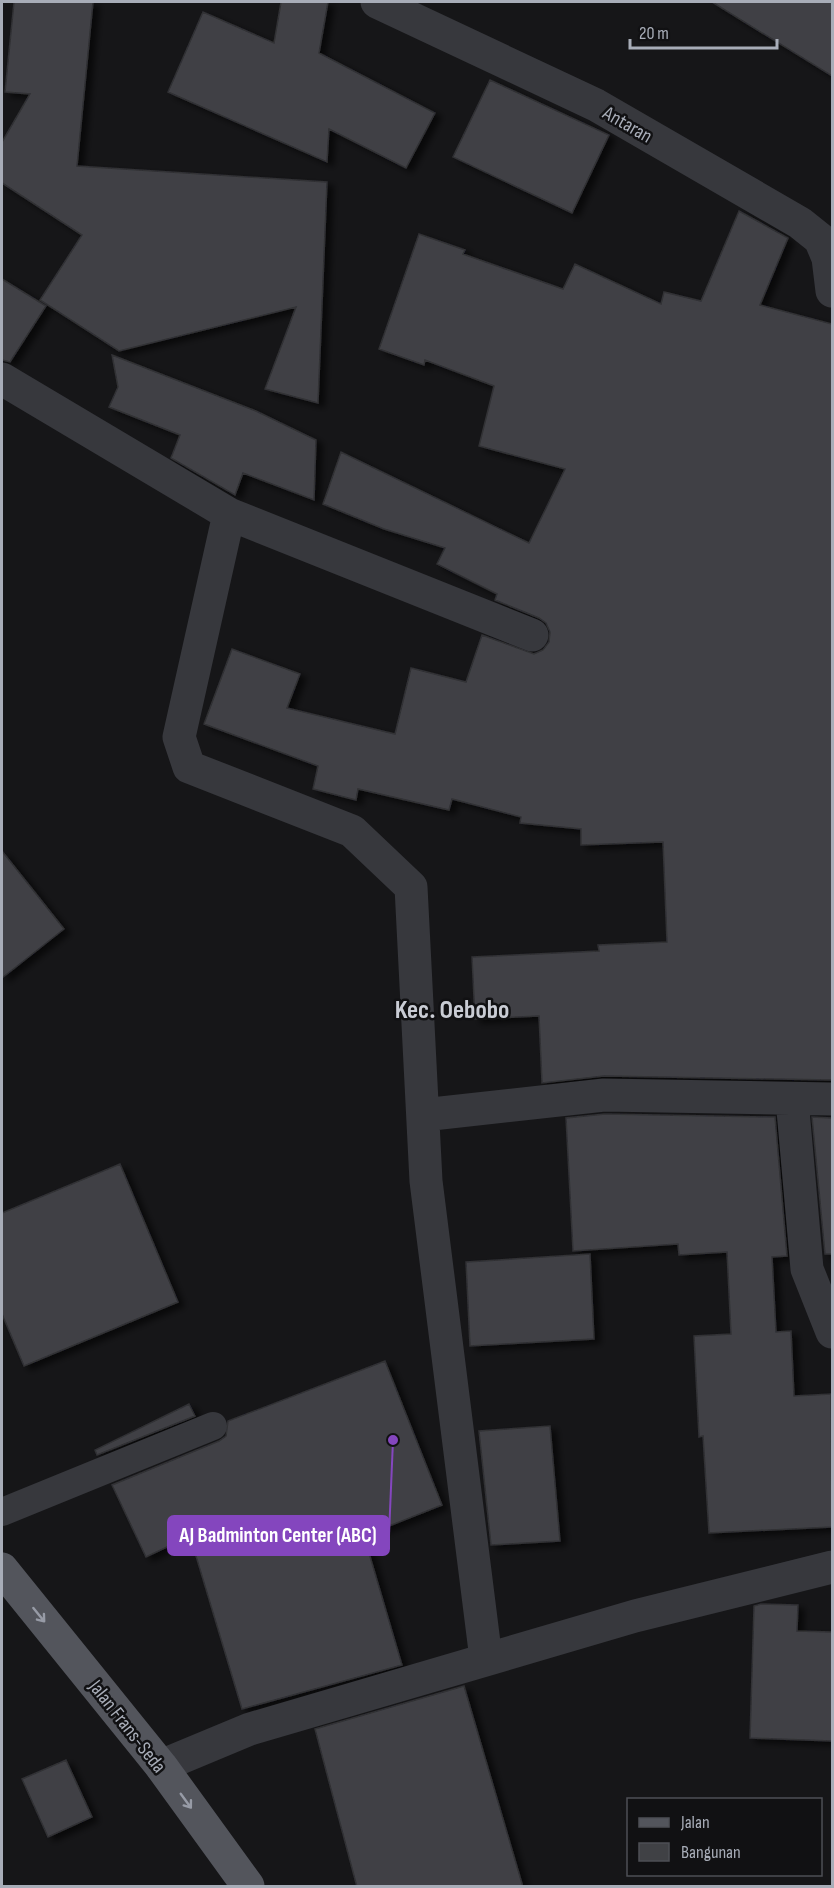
<svg xmlns="http://www.w3.org/2000/svg" width="834" height="1888" font-family="'Sofia Sans Condensed',sans-serif">
<style>
.building{fill:#404145;stroke:#303034;stroke-width:1.5;filter:url(#shadow)}
.lines{fill:none;stroke-linecap:round;stroke-linejoin:round}
.lane{stroke:#37383d;stroke-width:28}
.street{stroke:#37383d;stroke-width:33}
.primary{stroke:#53555c;stroke-width:33}
.oneway{stroke:#979ba6}
.labels{text-anchor:middle;stroke-width:5;stroke-linejoin:round;paint-order:stroke}
.street-label{font-size:20px;fill:#a8adb8;stroke:#111113}
.district-label{font-size:26px;font-weight:bold;fill:#c9ccd4;stroke:#111113}
.leader{fill:none;stroke:#8446be;stroke-width:2}
.callout-dot{fill:#8446be;stroke:#111113;stroke-width:2}
.callout{fill:#8446be;stroke:#8446be;stroke-width:2}
.callout-label{font-size:21px;text-anchor:middle;font-weight:bold;fill:#fff}
</style>
<defs>
<filter id="shadow"><feDropShadow dx="6" dy="4" stdDeviation="3" flood-color="#0009"/></filter>
</defs>
<rect width="100%" height="100%" fill="#161618"/>
<path class="building" d="M14,2H93L77,166L327,182L318,403L265,389L296,307L119,351L40,300L82,235L2,183V142L30,94L5,92Z
M281,2H328L319,53L435,113L406,168L329,129L327,162L168,92L203,12L274,43Z
M712,2H832V76Z
M490,80L609,135L572,213L453,157Z
M739,211L788,238L760,305L832,324V1080L604,1076L542,1083L539,1016L475,1019L472,957L599,951L598,945L667,942L663,842L581,845V829L520,823L521,817L452,799L449,810L358,789L356,800L313,789L318,766L204,724L232,649L300,674L287,708L395,734L411,668L466,682L482,635L534,654L543,650L549,642L550,632L546,623L539,618L495,600L497,594L437,564L445,548L384,529L323,504L341,452L529,543L565,469L479,446L494,386L425,360L424,365L379,349L419,234L465,250L463,254L563,289L575,264L661,304L664,292L701,301Z
M2,279L46,306L10,362L2,360Z
M112,355L256,411L316,440L314,500L243,473L235,495L171,458L180,435L109,407L118,387Z
M2,851L64,929L2,978Z
M605,1114L775,1117L787,1256L772,1257L776,1332L791,1331L794,1396L831,1394L832,1527L709,1533L703,1436L699,1437L694,1336L731,1334L727,1252L679,1255L678,1244L573,1251L566,1118Z
M812,1117L832,1118V1254H825Z
M120,1164L178,1302L24,1366L2,1314V1213Z
M590,1254L594,1339L470,1346L466,1262Z
M385,1361L442,1505L364,1536L402,1665L242,1709L190,1536L146,1557L112,1485L219,1441L226,1436L228,1421Z
M189,1404L195,1416L97,1455L95,1450Z
M550,1426L560,1541L491,1545L479,1431Z
M761,1604L798,1605L797,1631L832,1632V1741L750,1738L754,1606Z
M464,1686L523,1887H357L315,1729Z
M66,1760L92,1817L48,1837L22,1779Z"/>
<g class="lines">
<path class="lane" d="M2,1512L213,1426"/>
<path class="street" d="M377,2L596,105L800,223L820,239L828,258L832,291
M2,379L229,514L532,635
M229,514L179,737L189,767L352,831L411,887L426,1181L486,1659
M792,1099L807,1269L832,1332
M423,1115L604,1095L832,1099
M161,1766L250,1729L635,1616L832,1567"/>
<path class="primary" d="M2,1569L161,1766L248,1886"/>
</g>
<defs><path id="oneway-shaft" d="M-6 0H5M1.5-3L5.5 0L1.5 3" fill="none" stroke-width="1.6" stroke-linecap="round" stroke-linejoin="round" transform="scale(1.5)"/></defs>
<g class="oneway">
<use href="#oneway-shaft" transform="translate(39 1615) rotate(51)"/>
<use href="#oneway-shaft" transform="translate(186 1801) rotate(54)"/>
</g>
<g class="labels">
<g class="street-label">
<text transform="translate(628 124) rotate(30)" y="7">Antaran</text>
<text transform="translate(128 1726) rotate(52)" y="7">Jalan Frans-Seda</text>
</g>
<g class="district-label">
<text x="452" y="1018">Kec. Oebobo</text>
</g>
</g>
<path class="leader" d="M393 1440L389 1535"/>
<circle class="callout-dot" cx="393" cy="1440" r="6"/>
<rect class="callout" x="168" y="1516" width="221" height="39" rx="6"/>
<g class="callout-label">
<text x="278" y="1542">AJ Badminton Center (ABC)</text>
</g>
<rect width="834" height="1888" fill="none" stroke="#a8adb8" stroke-width="6"/>
<rect x="627" y="1798" width="195" height="78" fill="#111113" stroke="#4d4f55" stroke-width="1.5"/>
<rect x="639" y="1818" width="30" height="9" fill="#53555c" stroke="#4d4f55" stroke-width="1.5"/>
<text x="681" y="1828" font-size="18" fill="#a8adb8">Jalan</text>
<rect x="639" y="1843" width="30" height="18" fill="#404145" stroke="#4d4f55" stroke-width="1.5"/>
<text x="681" y="1858" font-size="18" fill="#a8adb8">Bangunan</text>
<path d="M630 39v9h147v-9" fill="none" stroke="#a8adb8" stroke-width="3"/>
<text x="639" y="39" font-size="18" fill="#a8adb8" stroke="#111113" stroke-width="4.5" paint-order="stroke">20 m</text>
</svg>
